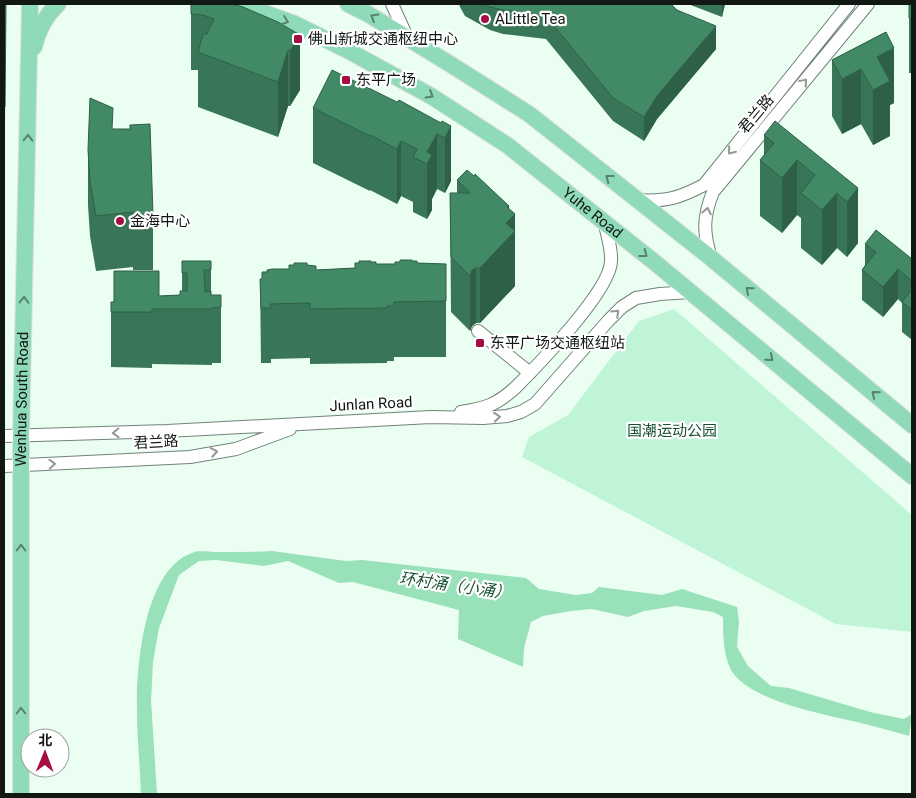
<svg xmlns="http://www.w3.org/2000/svg" width="916" height="798" font-family="Roboto,'Noto Sans SC',sans-serif">
<style>
.green{fill:#bff5d6}
.water{fill:#98e1b9}
.lines{fill:none;stroke-linecap:round;stroke-linejoin:round}
.minor-casing{stroke:#718378;stroke-width:14}
.major-casing{stroke:#dedfde;stroke-width:18}
.minor{stroke:#fff;stroke-width:12}
.major{stroke:#8fdab8;stroke-width:16}
.wall{fill:#397657}
.shaded-wall{fill:#2e6047}
.building{fill:#428965;stroke:#2e6047}
.oneway{stroke:#56836e}
.oneway2{stroke:#949795}
.poi-dot{fill:#a50d43;stroke:#fff;stroke-width:2}
.labels{text-anchor:middle;stroke-width:4.5;stroke-linejoin:round;paint-order:stroke}
.poi-label{font-size:15px;fill:#111814;stroke:#fff;text-anchor:start}
.street-label{font-size:15px;fill:#111814;stroke:#fff}
.park-label{font-size:15px;fill:#174f35;stroke:#fff}
.water-label{font-size:16px;font-style:italic;fill:#195036;stroke:#fff}
</style>
<rect width="100%" height="100%" fill="#eafef2"/>
<path class="green" d="M674,309L912,515V632L836,624L522,457L529,437L568,415L639,321Z"/>
<path class="water" d="M272,551L346,561L362,560L526,578L539,589L576,595L592,593L599,587L662,595L682,589L737,607L739,621L737,647L748,666L771,686L789,688L870,712L904,719L912,714L909,736C892,731 874,726 857,722C824,714 749,701 731,670C723,655 723,633 723,617L713,612L676,606L644,611L628,617L592,609L571,611L543,616L531,622L524,648L523,667L458,639L459,610L353,582L339,583L288,561L264,566L216,560L199,561L179,575L159,628L153,662L151,701L157,794H141C140,766 137,738 137,710C136,668 144,569 192,553C198,550 208,552 215,552C234,552 253,552 272,551Z"/>
<g class="lines">
<defs>
<path id="minor" d="M392,4L407,37
M637,200C666,202 679,198 704,185L849,4
M711,258C703,232 703,217 713,192L868,4
M478,331L530,373
M461,412C486,408 496,405 515,388C537,366 611,290 611,261C612,249 607,236 605,224
M4,436L167,431L431,417L483,418L507,416L521,412L535,404L608,321L622,307L636,298L660,294L690,292
M4,466L190,457L236,449L290,429"/>
<g id="major">
<path id="s1" d="M240,4L295,24L349,51L431,96L507,145L653,261L912,476"/>
<path d="M348,4L368,14L450,64L529,114L711,258L912,425"/>
<path d="M34,47C38,30 46,15 58,4"/>
<path id="s2" d="M21,794V437L30,4"/>
</g>
</defs>
<use href="#minor" class="minor-casing"/>
<use href="#major" class="major-casing"/>
<use href="#minor" class="minor"/>
<use href="#major" class="major"/>
</g>
<path class="wall" d="M4,4H6L5,123H4Z
M191,4L300,35V90L290,106H288L278,137L198,107V70H191Z
M459,4H671L716,49L657,119L644,141L613,121L546,39L503,34L490,30L465,16L460,7Z
M688,4H725L722,17Z
M909,4H912V73H909Z
M886,32L894,103L890,105V136L873,145L861,124L842,134L832,116V60Z
M397,102L441,123L451,126V181L445,193L437,189L432,199V210L427,219L413,212V202L401,196L397,204L370,190V191L313,163V108Z
M113,129L153,215V270H133V267L96,271L90,236L88,205V150Z
M764,135L858,188V243L847,257L837,248L822,265L801,248V218L797,215L782,233L760,216V160L764,156Z
M457,180L509,209L515,214V286L480,323H476L472,326L470,331L451,312L450,193H457Z
M865,244L912,259V340L902,332V303L898,299L883,317L862,300V270L865,265Z
M182,261H211V295H221V363H212V365L152,364V368L111,367V302L159,296L180,295L182,291Z
M412,261L417,263L446,264V357H394V361H387V363L310,364V358L271,359V363H261L260,279H262L267,272L289,269L307,265L316,270L355,268L371,262L376,264H395Z"/>
<path class="shaded-wall" d="M722,4H725L722,17Z
M716,26V49L657,119L644,141V117L657,96Z
M300,35V90L290,106V51Z
M894,48V103L890,105V136L873,145V90L877,57Z
M288,50V106L278,137V82Z
M861,69V124L842,134V79Z
M451,126V181L445,193V138Z
M437,134V189L432,199V210L427,219V152Z
M401,141V196L397,204V149Z
M797,160V215L782,233V178Z
M858,188V243L847,257V202Z
M837,193V248L822,265V210Z
M509,206V220L515,214V286L480,323V268L507,207Z
M476,268V323L472,326L470,331V276L472,270Z
M898,269V299L883,317V287Z"/>
<path class="building" d="M4,4H6L5,107H4Z
M191,4H232L243,7L278,22L300,35L290,51L288,50L278,82L198,52L203,34H207L214,19L203,15L191,14Z
M485,4H671L677,10L716,26L657,96L644,117L613,98L546,16L503,10L490,7Z
M909,4H912V18H909Z
M886,32L894,48L877,57L890,81L873,90L861,69L842,79L832,60Z
M332,70L397,102L399,100L441,123L442,121L451,126L445,138L437,134L427,152L432,155L427,164L413,157L417,149L401,141L397,149L370,135V136L313,108Z
M90,98L113,108L112,129H130V125L150,124L153,215H133V212L96,216L90,181L88,150Z
M775,121L858,188L847,202L837,193L822,210L801,193L815,175L797,160L782,178L760,160L774,143L764,135Z
M467,170L474,176L475,174L509,206L507,207L515,214L506,223L515,231L480,268H476L472,270L470,276L451,257L450,193H470L457,180Z
M876,230L912,259V281L898,269L883,287L862,270L876,252L865,244Z
M400,260H412V261H417V263L446,264V301L394,302V306H387V308L310,309V303L270,304L271,308H261L260,279H262V272H267V270L272,269H289V265H294V263H307V265L316,266V270L355,268V263H359V261H371V262H376V264H395V262H400Z
M182,261H211V270H204L205,292L211,291V295H221V307L212,308V309H152V312H111V302H114V271H159V296L180,295V291H187V273H182Z
M912,289V310L902,302Z"/>
<defs><path id="oneway-chevron" d="M-2-3.5L2.5 0L-2 3.5" fill="none" stroke-width="1.6" stroke-linecap="round" stroke-linejoin="round" transform="scale(1.25)"/></defs>
<g class="oneway">
<use href="#oneway-chevron" transform="translate(374 17) rotate(-149)"/>
<use href="#oneway-chevron" transform="translate(285 21) rotate(20)"/>
<use href="#oneway-chevron" transform="translate(430 95) rotate(30)"/>
<use href="#oneway-chevron" transform="translate(28 138) rotate(-89)"/>
<use href="#oneway-chevron" transform="translate(609 178) rotate(-142)"/>
<use href="#oneway-chevron" transform="translate(644 254) rotate(38)"/>
<use href="#oneway-chevron" transform="translate(749 290) rotate(-140)"/>
<use href="#oneway-chevron" transform="translate(24 300) rotate(-89)"/>
<use href="#oneway-chevron" transform="translate(770 358) rotate(40)"/>
<use href="#oneway-chevron" transform="translate(875 394) rotate(-140)"/>
<use href="#oneway-chevron" transform="translate(21 548) rotate(-90)"/>
<use href="#oneway-chevron" transform="translate(21 711) rotate(-90)"/>
</g>
<g class="oneway2">
<use href="#oneway-chevron" transform="translate(804 82) rotate(-50)"/>
<use href="#oneway-chevron" transform="translate(731 151) rotate(129)"/>
<use href="#oneway-chevron" transform="translate(707 211) rotate(-79)"/>
<use href="#oneway-chevron" transform="translate(616 313) rotate(-44)"/>
<use href="#oneway-chevron" transform="translate(497 417) rotate(-5)"/>
<use href="#oneway-chevron" transform="translate(116 433) rotate(178)"/>
<use href="#oneway-chevron" transform="translate(214 452) rotate(-10)"/>
<use href="#oneway-chevron" transform="translate(52 464) rotate(-3)"/>
</g>
<g class="poi-dot">
<circle cx="485" cy="19" r="5"/>
<rect x="293" y="34" width="10" height="10" rx="2.5"/>
<rect x="341" y="75" width="10" height="10" rx="2.5"/>
<circle cx="120" cy="221" r="5"/>
<rect x="475" y="338" width="10" height="10" rx="2.5"/>
</g>
<g class="labels">
<g class="poi-label">
<text x="495" y="24">ALittle Tea</text>
<text x="308" y="44">佛山新城交通枢纽中心</text>
<text x="356" y="85">东平广场</text>
<text x="130" y="226">金海中心</text>
<text x="490" y="348">东平广场交通枢纽站</text>
</g>
<g class="street-label">
<text transform="translate(756 114) rotate(-50)" y="5">君兰路</text>
<text dy="5" stroke="none"><textPath href="#s1" startOffset="412">Yuhe Road</textPath></text>
<text dy="5" stroke="none"><textPath href="#s2" startOffset="395">Wenhua South Road</textPath></text>
<text transform="translate(371 404) rotate(-3)" y="5">Junlan Road</text>
<text transform="translate(156 442) rotate(-3)" y="5">君兰路</text>
</g>
<g class="park-label">
<text x="672" y="436">国潮运动公园</text>
</g>
<g class="water-label">
<text transform="translate(455 585) rotate(8)" y="6">环村涌（小涌）</text>
</g>
</g>
<rect width="916" height="798" fill="none" stroke="#111814" stroke-width="10"/>
<g transform="translate(45 753) rotate(1)"><circle r="24" fill="#ffffff" stroke="#a0a3a1"/>
<path d="M0-4L9 19L0 12L-9 19Z" fill="#a50d43"/>
<text y="-8" font-size="14" font-weight="bold" text-anchor="middle" fill="#111814">北</text>
</g>
</svg>
